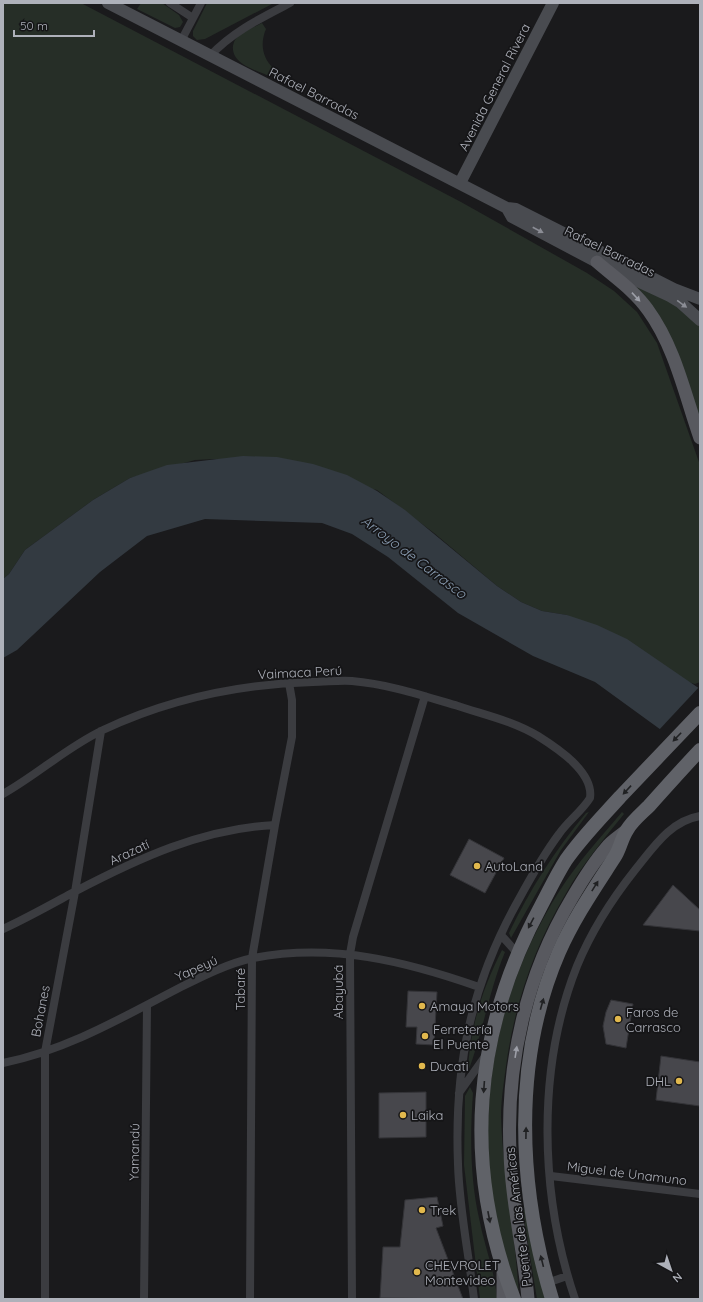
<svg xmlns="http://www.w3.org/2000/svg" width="703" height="1302" font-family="Quicksand,sans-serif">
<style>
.green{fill:#262e27}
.water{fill:#333a41}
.pier{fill:#1a1a1c}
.building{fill:#47474c;stroke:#343438}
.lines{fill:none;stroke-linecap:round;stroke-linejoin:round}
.minor{stroke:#3b3c40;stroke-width:8}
.secondary{stroke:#494b50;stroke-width:12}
.primary{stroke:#58595f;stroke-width:13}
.trunk{stroke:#606268;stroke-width:14}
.oneway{fill:#8b8d95}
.oneway2{fill:#9d9fa8}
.oneway3{fill:#202123}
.poi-dot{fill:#e1b84d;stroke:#151517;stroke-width:1.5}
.labels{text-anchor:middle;stroke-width:3.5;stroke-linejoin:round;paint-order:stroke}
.street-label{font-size:13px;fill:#aeb1ba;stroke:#151517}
.poi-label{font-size:13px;fill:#aeb1ba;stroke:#151517;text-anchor:start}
.water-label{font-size:14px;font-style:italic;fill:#899cb1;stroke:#151517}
</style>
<rect width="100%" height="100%" fill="#1a1a1c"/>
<path class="green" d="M3,3H81L461,202L587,273L614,291L637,312L657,343L700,465V682L695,684L688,682L567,615L542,611L521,602L497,586L434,533L377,490L215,459L195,460L130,478L93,500L25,550L9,574L3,579Z
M141,3H162L179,15L183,22L180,27L175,28L137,9Z
M207,3H271L272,4L205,39L197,40L193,36V31Z
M262,23L266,29C260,43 262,57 273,68L269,76C256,70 231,64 233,46C234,41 236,37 240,35C246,30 255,27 262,23Z
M634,284L671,300L699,325L700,424Z
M589,812L561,850L511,938L509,933C530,889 555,850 586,813Z
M622,812L624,814C603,840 581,866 565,895C534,947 514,1006 506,1066C504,1082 501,1100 501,1117C503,1178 516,1237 519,1298C504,1253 491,1207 488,1160C487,1148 488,1136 488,1124C490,1040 515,961 560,890C578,862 600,838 622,812Z
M502,950L505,952C489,991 483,1032 468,1072C469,1030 483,987 502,950Z
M470,1087L473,1093C470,1134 470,1178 479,1218C484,1245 495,1271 497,1299H480L464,1165L465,1096Z
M522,1207H524L531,1243L546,1299H537Z"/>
<path class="water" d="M243,456L277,457L313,464L347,475L377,491L405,510L497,586L521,602L542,611L567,615L597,625L627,639L700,689L668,735L595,682L533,656L458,613L388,557L352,534L322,523L205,519L147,536L100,572L17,650L3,658V579L9,574L25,550L93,500L130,478L167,465Z"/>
<path class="pier" d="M700,686V767L658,731Z"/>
<path class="building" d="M469,839L504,858L485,893L450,875Z
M673,885L700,910V931L643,925Z
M408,991L437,992L434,1045L416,1044L417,1027H406Z
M611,1000L633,1004L626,1048L606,1044L603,1026L606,1012Z
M661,1056L700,1062V1106L656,1100Z
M426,1092V1137L379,1138V1093Z
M437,1197L443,1226L436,1228L463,1299L380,1298L383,1247H400L405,1200Z"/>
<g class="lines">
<path class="minor" d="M170,3L193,18
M181,41L201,3
M210,56C232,32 261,18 290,3
M3,794C37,775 67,747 103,730C169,699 240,684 313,682C326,682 339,680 352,681C388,684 424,696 458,706C485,715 513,721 538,736C557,748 594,772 590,798C582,811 568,821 559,834C544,854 531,877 519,899C471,984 454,1066 458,1164C459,1207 469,1256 474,1299
M3,929C27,918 50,905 74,892C137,859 203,828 275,825
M501,935L518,954
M3,1063C67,1050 123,1017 181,987C203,976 229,963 253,958C332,943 405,961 479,987
M459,1093L486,1055
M551,1176L700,1194
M547,1283L567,1276
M45,1299V1052L75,892L101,731
M144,1299L147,1006
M250,1299L252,958L275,825L292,737V700L289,683
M352,1299L350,954L353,937L425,696
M575,1299C540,1196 536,1069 577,966C591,932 612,899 635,870C653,848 670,821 700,816"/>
<path class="secondary" d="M108,3L507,208L516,209L674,289L700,299
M460,183L553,3
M507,208L512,217L597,262L670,296L680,302L700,320"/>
<path class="primary" d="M597,262C614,277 635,291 648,310C675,347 685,395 700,438
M503,1271V1299
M528,1299C524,1250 511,1202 510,1152C506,1063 526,975 572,898C582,881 593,863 606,848C611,841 620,836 627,830"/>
<path class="trunk" d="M514,1299C462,1165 473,1032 541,906C549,891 557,874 566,860C582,837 602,817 620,797C647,769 673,741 700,713
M552,1299C518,1188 512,1060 559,952C574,918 594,889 614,858C620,850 621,839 627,830C632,821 642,813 649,806C666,787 683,768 700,750"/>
</g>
<defs><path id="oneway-solid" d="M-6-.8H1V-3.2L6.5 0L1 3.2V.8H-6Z"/></defs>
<g class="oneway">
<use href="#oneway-solid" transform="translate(538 230) rotate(28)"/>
<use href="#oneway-solid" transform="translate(682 304) rotate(36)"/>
</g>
<g class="oneway2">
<use href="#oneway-solid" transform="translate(636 297) rotate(47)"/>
<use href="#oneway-solid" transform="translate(516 1052) rotate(-81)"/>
</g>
<g class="oneway3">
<use href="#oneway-solid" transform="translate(677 737) rotate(134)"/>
<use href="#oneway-solid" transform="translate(627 790) rotate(133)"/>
<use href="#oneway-solid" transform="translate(595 886) rotate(-58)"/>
<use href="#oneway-solid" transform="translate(531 923) rotate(118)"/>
<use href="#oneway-solid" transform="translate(542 1004) rotate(-74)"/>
<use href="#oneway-solid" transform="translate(484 1087) rotate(94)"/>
<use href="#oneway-solid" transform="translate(526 1133) rotate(-89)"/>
<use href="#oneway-solid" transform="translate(489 1217) rotate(79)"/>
<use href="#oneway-solid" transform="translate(542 1261) rotate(-104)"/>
</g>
<g class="poi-dot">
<circle cx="477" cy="866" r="4"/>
<circle cx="422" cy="1006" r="4"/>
<circle cx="618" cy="1019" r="4"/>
<circle cx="425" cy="1036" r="4"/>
<circle cx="422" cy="1066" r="4"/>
<circle cx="679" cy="1081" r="4"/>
<circle cx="403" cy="1115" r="4"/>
<circle cx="422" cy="1210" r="4"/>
<circle cx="417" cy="1272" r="4"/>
</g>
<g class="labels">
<g class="street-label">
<text transform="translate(494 87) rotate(-63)" y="5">Avenida General Rivera</text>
<text transform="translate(314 93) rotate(27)" y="5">Rafael Barradas</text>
<text transform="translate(610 251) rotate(26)" y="5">Rafael Barradas</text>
<text transform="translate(300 672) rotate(-3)" y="5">Vaimaca Perú</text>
<text transform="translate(129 852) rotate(-25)" y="5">Arazatí</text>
<text transform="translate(196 968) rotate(-24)" y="5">Yapeyú</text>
<text transform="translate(240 989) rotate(-90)" y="5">Tabaré</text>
<text transform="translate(338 992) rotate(-90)" y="5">Abayubá</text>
<text transform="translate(40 1011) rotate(-79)" y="5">Bohanes</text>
<text transform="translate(134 1152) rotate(-89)" y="5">Yamandú</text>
<text transform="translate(627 1173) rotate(7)" y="5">Miguel de Unamuno</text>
<text transform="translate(518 1217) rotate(-97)" y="5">Puente de las Américas</text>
</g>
<g class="poi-label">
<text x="485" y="871">AutoLand</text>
<text x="430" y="1011">Amaya Motors</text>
<text x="626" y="1017">Faros de<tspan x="626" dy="15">Carrasco</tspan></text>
<text x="433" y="1034">Ferretería<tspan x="433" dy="15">El Puente</tspan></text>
<text x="430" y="1071">Ducati</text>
<text x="671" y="1086" text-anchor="end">DHL</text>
<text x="411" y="1120">Laika</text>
<text x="430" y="1215">Trek</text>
<text x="425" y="1270">CHEVROLET<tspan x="425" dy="15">Montevideo</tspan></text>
</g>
<g class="water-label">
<text transform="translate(414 557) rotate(37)" y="5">Arroyo de Carrasco</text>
</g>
</g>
<rect width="703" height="1302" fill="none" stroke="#aeb1ba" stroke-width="8"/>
<g transform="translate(671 1270) rotate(140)" stroke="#151517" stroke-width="3" paint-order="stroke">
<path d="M0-3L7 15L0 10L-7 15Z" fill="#aeb1ba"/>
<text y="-6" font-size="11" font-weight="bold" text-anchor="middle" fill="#aeb1ba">N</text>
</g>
<path d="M14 30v6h80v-6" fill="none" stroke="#aeb1ba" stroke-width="2"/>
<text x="20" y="30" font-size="12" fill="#aeb1ba" stroke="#151517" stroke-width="3" paint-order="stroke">50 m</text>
</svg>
